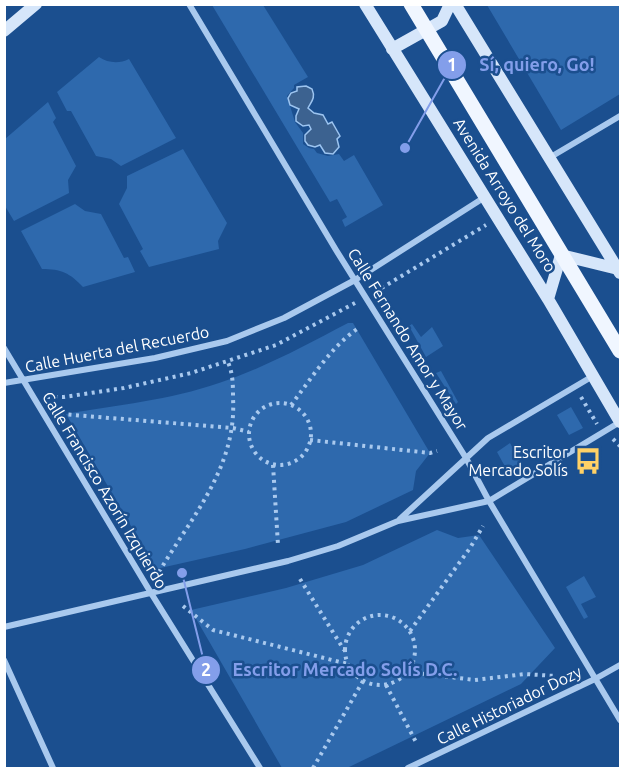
<svg xmlns="http://www.w3.org/2000/svg" width="625" height="773" font-family="Ubuntu,sans-serif">
<style>
.green{fill:#2e69ad}
.water{fill:#3c6290;stroke:#9cc4f0;stroke-width:1.5}
.lines{fill:none;stroke-linecap:round;stroke-linejoin:round}
.path{stroke:#a9c9ee;stroke-width:4;stroke-dasharray:3 4.5;stroke-linecap:butt}
.street{stroke:#a9c9ee;stroke-width:6}
.secondary{stroke:#d6e6fa;stroke-width:12}
.primary{stroke:#f0f6ff;stroke-width:15}
.labels{text-anchor:middle;stroke-width:5;stroke-linejoin:round;paint-order:stroke}
.street-label{font-size:16px;fill:#fff;stroke:#1b4f8f}
.poi-label{font-size:16px;fill:#fff;stroke:#1b4f8f;text-anchor:end}
.leader{fill:none;stroke:#839eea;stroke-width:2}
.callout-dot{fill:#839eea;stroke:#1b4f8f;stroke-width:2}
.mark-label{font-size:18px;text-anchor:middle;font-weight:bold;fill:#fff}
.callout-label{font-size:18px;text-anchor:middle;font-weight:bold;fill:#839eea;stroke:#1b4f8f;stroke-width:5;stroke-linejoin:round;paint-order:stroke}
</style>
<rect width="100%" height="100%" fill="#1b4f8f"/>
<path class="green" d="M212,5H263L308,77L294,85V88L287,96L295,122L303,133V144L309,148L314,149L317,153L328,156L339,154L344,161L354,155L383,205L345,227L342,220L347,217L337,199L330,202Z
M487,5H620V94L561,130Z
M99,57C108,63 119,64 129,59L176,138L121,166L111,159L96,156L71,111H67L57,92Z
M48,102L56,118L53,122L76,166L68,180L69,193L14,221L5,206V139Z
M183,149L227,223L218,241L219,249L149,267L140,251L143,249L119,204L127,188V176Z
M75,204L85,211L101,214L124,258L128,257L135,272L83,287C70,273 61,269 42,269L21,231Z
M348,323H353L430,453L416,471L413,490L346,522L245,549L156,569L66,414C117,405 170,400 219,383C264,368 306,345 348,323Z
M412,324L421,337L432,327L443,346L426,357L409,326Z
M441,371L458,402L456,404L436,373Z
M571,407L583,428L569,435L557,415Z
M510,443L522,465L508,472L497,452Z
M437,530L458,538L479,535L555,648L521,684L347,768H282L191,610L286,588L363,565Z
M584,576L596,597L581,604L588,617L584,619L566,587Z"/>
<path class="water" d="M306,86L312,89C316,98 311,102 308,108L314,113L323,115L328,124L332,122L340,136L337,139L339,147L333,154L325,153L320,145L315,147L308,145L305,141V135L311,129L309,125L303,126L296,121V116L299,109L290,105L288,98L291,93L297,91V87Z"/>
<g class="lines">
<path class="path" d="M375,292L486,225
M47,397H64L124,388L191,373L276,345L355,303
M581,397L597,424
M249 434a31 31 0 1 1 62 0a31 31 0 1 1-62 0Z
M291,405C312,378 331,346 360,327
M61,414L233,428L249,432
M613,439L620,446
M310,440L430,453L437,451
M273,465L278,545
M159,572C192,516 237,467 233,398C233,385 233,374 228,362
M300,579L344,650
M183,606L213,630L348,664
M345 650a35 35 0 1 1 70 0a35 35 0 1 1-70 0Z
M410,631L470,548L483,526
M408,672L475,680L525,674L555,676
M386,685L417,744
M313,768L363,681"/>
<path class="street" d="M189,4L336,250L466,458L489,501L620,720
M549,158L620,116
M4,348L151,593L260,768
M4,383L155,358L227,341L284,318L355,280L485,197
M400,519L488,438L593,376
M4,627L288,561L338,546L398,521L489,501L620,422
M4,660L53,768
M408,768L595,679L620,665"/>
<path class="secondary" d="M365,4L548,299L620,422
M455,4L620,273
M4,31L36,4
M392,49L442,21L450,4
M548,299L561,255L618,269"/>
<path class="primary" d="M411,4L620,351"/>
</g>
<defs>
<symbol id="bus-bare" viewBox="-9 -9 18 18"><path d="M-5-6H5V4H4V6H2V4H-2V6H-4V4H-5ZM-3.5-4V0h7V-4ZM-3.5 1.2v1.5H-2V1.2ZM2 1.2v1.5H3.5V1.2Z" fill="#ffd166" stroke="#1b4f8f" stroke-width="2.5" paint-order="stroke"/></symbol>
</defs>
<g fill-rule="evenodd">
<use href="#bus-bare" x="569" y="442" width="38" height="38"/>
</g>
<g class="labels">
<g class="street-label">
<text transform="translate(505 195) rotate(58)" y="6">Avenida Arroyo del Moro</text>
<text transform="translate(408 339) rotate(58)" y="6">Calle Fernando Amor y Mayor</text>
<text transform="translate(117 349) rotate(-11)" y="6">Calle Huerta del Recuerdo</text>
<text transform="translate(105 490) rotate(59)" y="6">Calle Francisco Azorín Izquierdo</text>
<text transform="translate(509 705) rotate(-26)" y="6">Calle Historiador Dozy</text>
</g>
<g class="poi-label">
<text x="568" y="458">Escritor<tspan x="568" dy="18">Mercado Solís</tspan></text>
</g>
</g>
<path class="leader" d="M405 148L452 65M182 573L206 670"/>
<g class="callout-dot">
<circle cx="405" cy="148" r="6"/>
<circle cx="182" cy="573" r="6"/>
<circle cx="452" cy="65" r="15"/>
<circle cx="206" cy="670" r="15"/>
</g>
<g class="mark-label">
<text x="452" y="71">1</text>
<text x="206" y="676">2</text>
</g>
<g class="callout-label">
<text x="537" y="71">Sí, quiero, Go!</text>
<text x="345" y="676">Escritor Mercado Solís D.C.</text>
</g>
<rect width="625" height="773" fill="none" stroke="#ffffff" stroke-width="12"/>
</svg>
